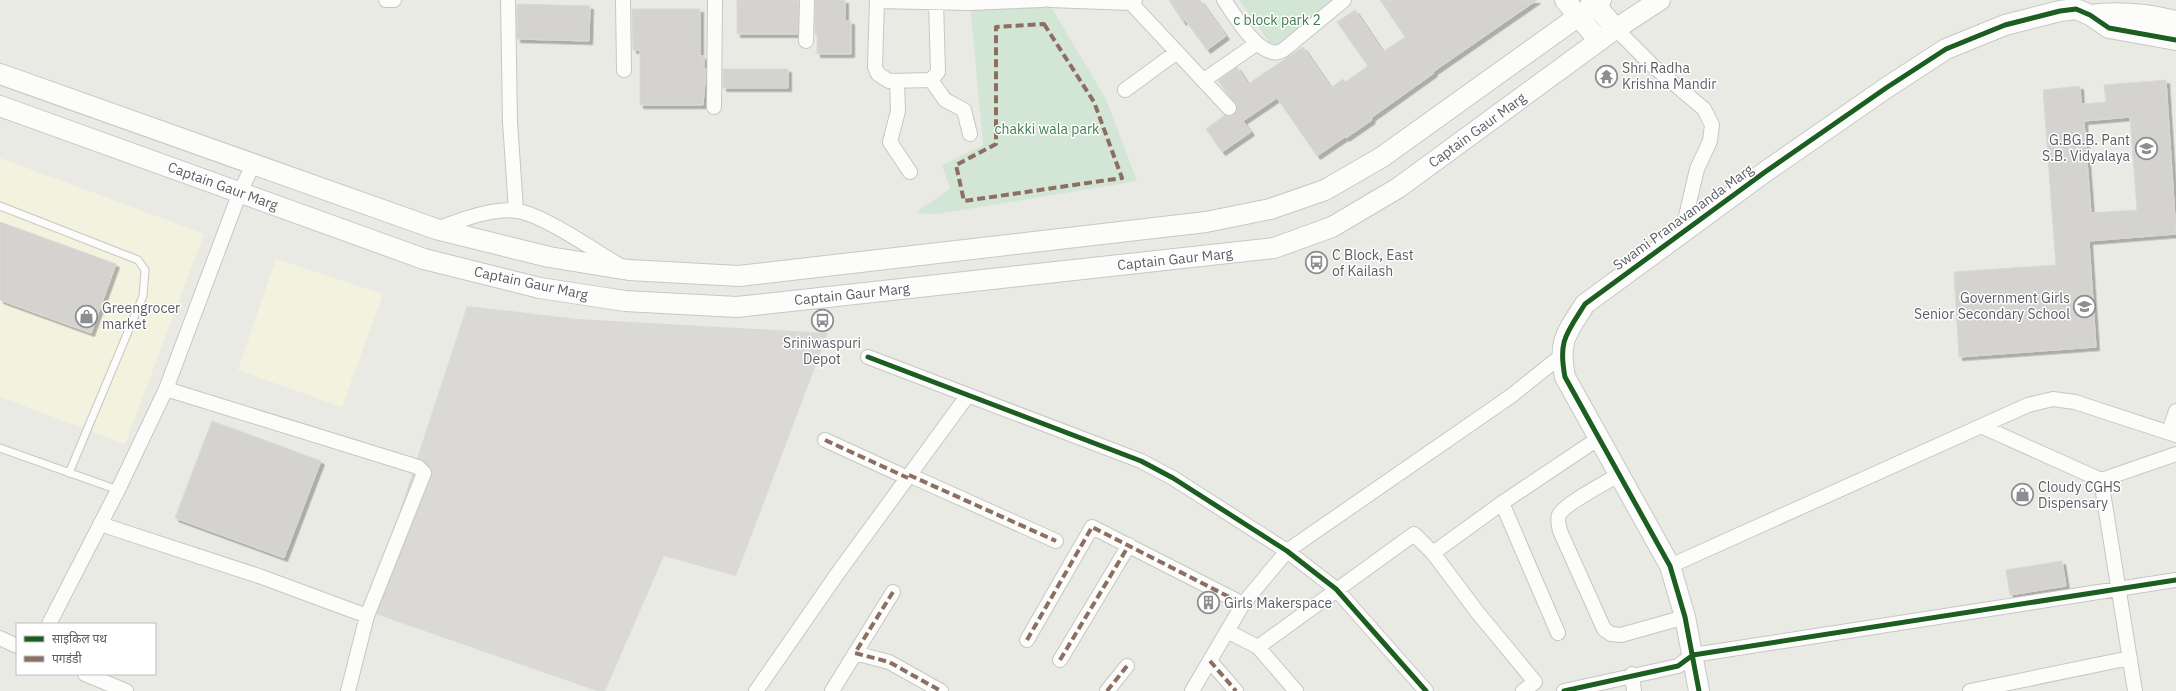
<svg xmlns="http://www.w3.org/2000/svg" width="2176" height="691" font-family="'IBM Plex Sans','Noto Sans Devanagari',sans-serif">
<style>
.commercial{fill:#f3f2df}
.industrial{fill:#dad9d5}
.green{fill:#d3e5d4}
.building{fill:#d4d3d0;stroke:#d9d9d4;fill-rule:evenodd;filter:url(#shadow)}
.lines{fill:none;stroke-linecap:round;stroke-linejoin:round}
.lane-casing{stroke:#c6c6c5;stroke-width:9}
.street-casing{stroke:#c6c6c5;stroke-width:16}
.secondary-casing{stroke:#c6c7c7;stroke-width:22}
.lane{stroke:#fcfcfb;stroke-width:7}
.street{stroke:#fcfcfb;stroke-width:14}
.secondary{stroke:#fcfcfb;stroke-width:20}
.quiet{stroke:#8d6e63;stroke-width:4;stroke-dasharray:8 4;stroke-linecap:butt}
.cycleway-casing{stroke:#fff;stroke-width:8}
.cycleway{stroke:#1b5e20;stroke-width:5}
.labels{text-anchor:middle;stroke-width:3;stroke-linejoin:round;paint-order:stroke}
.park-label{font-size:14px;fill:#3d7e4b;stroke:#fff}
.poi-label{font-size:14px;fill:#5b5d62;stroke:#fff;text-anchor:start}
.street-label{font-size:14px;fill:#5b5d62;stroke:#fff}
</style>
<defs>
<filter id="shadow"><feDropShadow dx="3.5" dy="3.5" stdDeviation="0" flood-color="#0004"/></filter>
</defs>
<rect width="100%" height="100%" fill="#eaeae5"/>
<path class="commercial" d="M0,158L204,234L125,444L0,397Z
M276,259L383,294L342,407L238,370Z"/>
<path class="industrial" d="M467,306L577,319L828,333L736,576L664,556L605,691H597L367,611Z"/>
<path class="green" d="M1047,0L1106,99L1137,181L938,214L915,213L950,189L942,165L983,145L970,3Z
M1239,0H1332L1274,49Z"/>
<path class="building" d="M737,0H798V34H737Z
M815,0H845V21H851V54H817V34H815Z
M1169,0H1200L1226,36L1207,50L1185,20L1183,22Z
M1380,0H1537L1433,72L1434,73L1371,118L1372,120L1346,138L1345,137L1317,156L1277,98L1243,121L1251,132L1222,152L1206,129L1225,115L1234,114L1237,106L1218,81L1237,67L1248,84L1303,47L1331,88L1343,79L1345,82L1368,66L1337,22L1355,10L1383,52L1405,37Z
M517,4L590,6L589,41L517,39Z
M632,9H700V56H704V69H706L703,105H640V50H633Z
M723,69H788V88H723Z
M2166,80L2176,234L2089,241L2096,347L1959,357L1954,272L2056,265L2043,90L2080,86L2081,104L2106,102L2104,85ZM2130,117L2137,210L2091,213L2084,121Z
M0,222L116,264L91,333L0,300Z
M212,421L321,461L284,558L175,518Z
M2062,561L2066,586L2010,595L2006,570Z"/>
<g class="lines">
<defs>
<path id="lane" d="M0,206L138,260L145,270L143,296L69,473
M0,448L118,490"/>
<path id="street" d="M386,0H394
M508,0L510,122L516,210
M623,0L624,70
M877,0L875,67L878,74L889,81L931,80L938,72L936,2
M1050,0L1131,3L1135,0
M1224,0C1234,14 1258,57 1279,52C1282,51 1285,49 1287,47L1344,0
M877,1L970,3L1043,0
M1131,3L1229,108
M1616,29L1653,66L1704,109L1712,125L1710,141L1697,169L1682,233
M806,41L807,0
M931,80L945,100L964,110L970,134
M1204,80L1256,44
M897,81L898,111L890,142L910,172
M1125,90L1177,52
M714,107L715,0
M436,229C459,221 493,207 517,211C542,214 595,251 619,265
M868,357L1141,461L1173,478L1287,551L1336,589L1426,691
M166,389L418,467L424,473L367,616L348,691
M1983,427L2101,480L2176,454
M2169,432L2176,411
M825,440L908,478
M1620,474C1607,482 1564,504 1559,515C1557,519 1559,526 1560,531L1604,629L1611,634L1621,635L1685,617
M909,475L1056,541
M2101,480L2135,691
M1502,503L1558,633
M100,524L259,576L367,616
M1433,553L1502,503L1599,438
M1670,566L2028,405L2053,399L2075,402L2176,435
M49,624L118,490L166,389L240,192L253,165
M1227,631L1258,647L1296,691
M0,638L17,646
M1027,640L1092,527L1243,604
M1258,647L1414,534L1433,553L1478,613L1535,682L1523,691
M855,653L889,662L941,691
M1060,660L1129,545
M1210,661L1236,691
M85,674L126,691
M1632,674L1634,691
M756,691L840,570L968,395
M832,691L893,592
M1107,691L1127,666
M1192,691L1243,604L1287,551L1511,396L1561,356
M1564,691L1678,666L1693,655L2176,580
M1970,691L2130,658"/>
<path id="secondary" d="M1565,0L1599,41
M1591,0L1616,29
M2090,15C2120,11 2147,14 2176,21
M0,74L436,229L549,257L629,270L739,276L1206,222L1270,209L1325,190L1382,157L1601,0
M0,106L424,259L540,288L625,301L737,307L1274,248L1332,227L1398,188L1611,32L1660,0
M1699,691L1685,617L1670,566L1565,377C1558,341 1566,334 1585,304L1765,172L1886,88L1946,49L2005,25L2060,11L2076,9L2090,15L2109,28L2176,40"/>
</defs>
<use href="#lane" class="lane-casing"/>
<use href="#street" class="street-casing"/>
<use href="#secondary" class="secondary-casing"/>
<use href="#lane" class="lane"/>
<use href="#street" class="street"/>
<use href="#secondary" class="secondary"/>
<path class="quiet" d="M1044,24L1094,102L1122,178L964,201L956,165L996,144V27Z
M825,440L908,478
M909,475L1056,541
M893,592L855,653L889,662L941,691
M1027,640L1092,527L1243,604
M1060,660L1129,545
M1210,661L1236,691
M1107,691L1127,666"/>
<defs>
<path id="cycleway" d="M868,357L1141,461L1173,478L1287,551L1336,589L1426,691
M1564,691L1678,666L1693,655L2176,580
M1699,691L1685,617L1670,566L1565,377C1558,341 1566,334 1585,304L1765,172L1886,88L1946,49L2005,25L2060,11L2076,9L2090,15L2109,28L2176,40"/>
</defs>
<use href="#cycleway" class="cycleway-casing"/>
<use href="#cycleway" class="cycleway"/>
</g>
<defs>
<symbol id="temple-ring" viewBox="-11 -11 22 22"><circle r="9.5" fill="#fff" stroke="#8d8e90" stroke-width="1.5"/><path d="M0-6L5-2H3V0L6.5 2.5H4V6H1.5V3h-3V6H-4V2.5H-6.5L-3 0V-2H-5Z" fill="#8d8e90"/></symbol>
<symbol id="university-ring" viewBox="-11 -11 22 22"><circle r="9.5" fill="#fff" stroke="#8d8e90" stroke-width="1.5"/><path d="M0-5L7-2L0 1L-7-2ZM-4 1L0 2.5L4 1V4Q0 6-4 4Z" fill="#8d8e90"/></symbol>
<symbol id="bus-ring" viewBox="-11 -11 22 22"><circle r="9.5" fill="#fff" stroke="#8d8e90" stroke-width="1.5"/><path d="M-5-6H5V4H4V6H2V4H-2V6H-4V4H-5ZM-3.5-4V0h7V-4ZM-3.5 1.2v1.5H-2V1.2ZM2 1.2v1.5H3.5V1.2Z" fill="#8d8e90"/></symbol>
<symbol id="shop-ring" viewBox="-11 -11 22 22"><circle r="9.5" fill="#fff" stroke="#8d8e90" stroke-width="1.5"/><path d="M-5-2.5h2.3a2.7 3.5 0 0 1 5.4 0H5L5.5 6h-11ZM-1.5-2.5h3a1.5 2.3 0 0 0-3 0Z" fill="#8d8e90"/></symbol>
<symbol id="building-ring" viewBox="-11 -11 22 22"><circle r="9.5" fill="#fff" stroke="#8d8e90" stroke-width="1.5"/><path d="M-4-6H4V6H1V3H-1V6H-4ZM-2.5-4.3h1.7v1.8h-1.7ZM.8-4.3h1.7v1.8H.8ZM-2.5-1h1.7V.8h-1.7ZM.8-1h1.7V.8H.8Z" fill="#8d8e90"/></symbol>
</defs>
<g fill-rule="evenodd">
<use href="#temple-ring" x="1594" y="64" width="25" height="25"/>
<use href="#university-ring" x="2134" y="136" width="25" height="25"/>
<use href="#bus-ring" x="1304" y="250" width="25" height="25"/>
<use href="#university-ring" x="2072" y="294" width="25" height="25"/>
<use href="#shop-ring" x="74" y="304" width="25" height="25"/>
<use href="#bus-ring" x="810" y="308" width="25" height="25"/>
<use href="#shop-ring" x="2010" y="482" width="25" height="25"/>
<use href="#building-ring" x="1196" y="590" width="25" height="25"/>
</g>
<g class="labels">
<g class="park-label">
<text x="1277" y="25">c block park 2</text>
<text x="1047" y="134">chakki wala park</text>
</g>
<g class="poi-label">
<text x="1622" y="73">Shri Radha<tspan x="1622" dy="16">Krishna Mandir</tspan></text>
<text x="2130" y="145" text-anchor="end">G.BG.B. Pant<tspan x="2130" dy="16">S.B. Vidyalaya</tspan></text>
<text x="1332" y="260">C Block, East<tspan x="1332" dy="16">of Kailash</tspan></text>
<text x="2070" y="303" text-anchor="end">Government Girls<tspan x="2070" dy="16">Senior Secondary School</tspan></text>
<text x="102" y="313">Greengrocer<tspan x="102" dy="16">market</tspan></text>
<text x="822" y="348" text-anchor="middle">Sriniwaspuri<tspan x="822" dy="16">Depot</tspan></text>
<text x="2038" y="492">Cloudy CGHS<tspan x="2038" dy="16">Dispensary</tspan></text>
<text x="1224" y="608">Girls Makerspace</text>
</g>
<g class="street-label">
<text transform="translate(1477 130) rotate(-36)" y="5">Captain Gaur Marg</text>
<text transform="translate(223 186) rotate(20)" y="5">Captain Gaur Marg</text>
<text transform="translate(1683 217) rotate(-36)" y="5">Swami Pranavananda Marg</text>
<text transform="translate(1175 259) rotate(-6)" y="5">Captain Gaur Marg</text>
<text transform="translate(531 283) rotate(12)" y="5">Captain Gaur Marg</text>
<text transform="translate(852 294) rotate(-6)" y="5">Captain Gaur Marg</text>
</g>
</g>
<rect x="16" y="623" width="140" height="52" fill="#ffffff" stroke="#bdbec0"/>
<rect x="24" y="636" width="20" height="6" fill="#1b5e20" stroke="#bdbec0"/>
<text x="52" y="643" font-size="12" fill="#5b5d62">साइकिल पथ</text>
<rect x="24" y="656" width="20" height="6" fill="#8d6e63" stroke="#bdbec0"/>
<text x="52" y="663" font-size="12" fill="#5b5d62">पगडंडी</text>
</svg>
